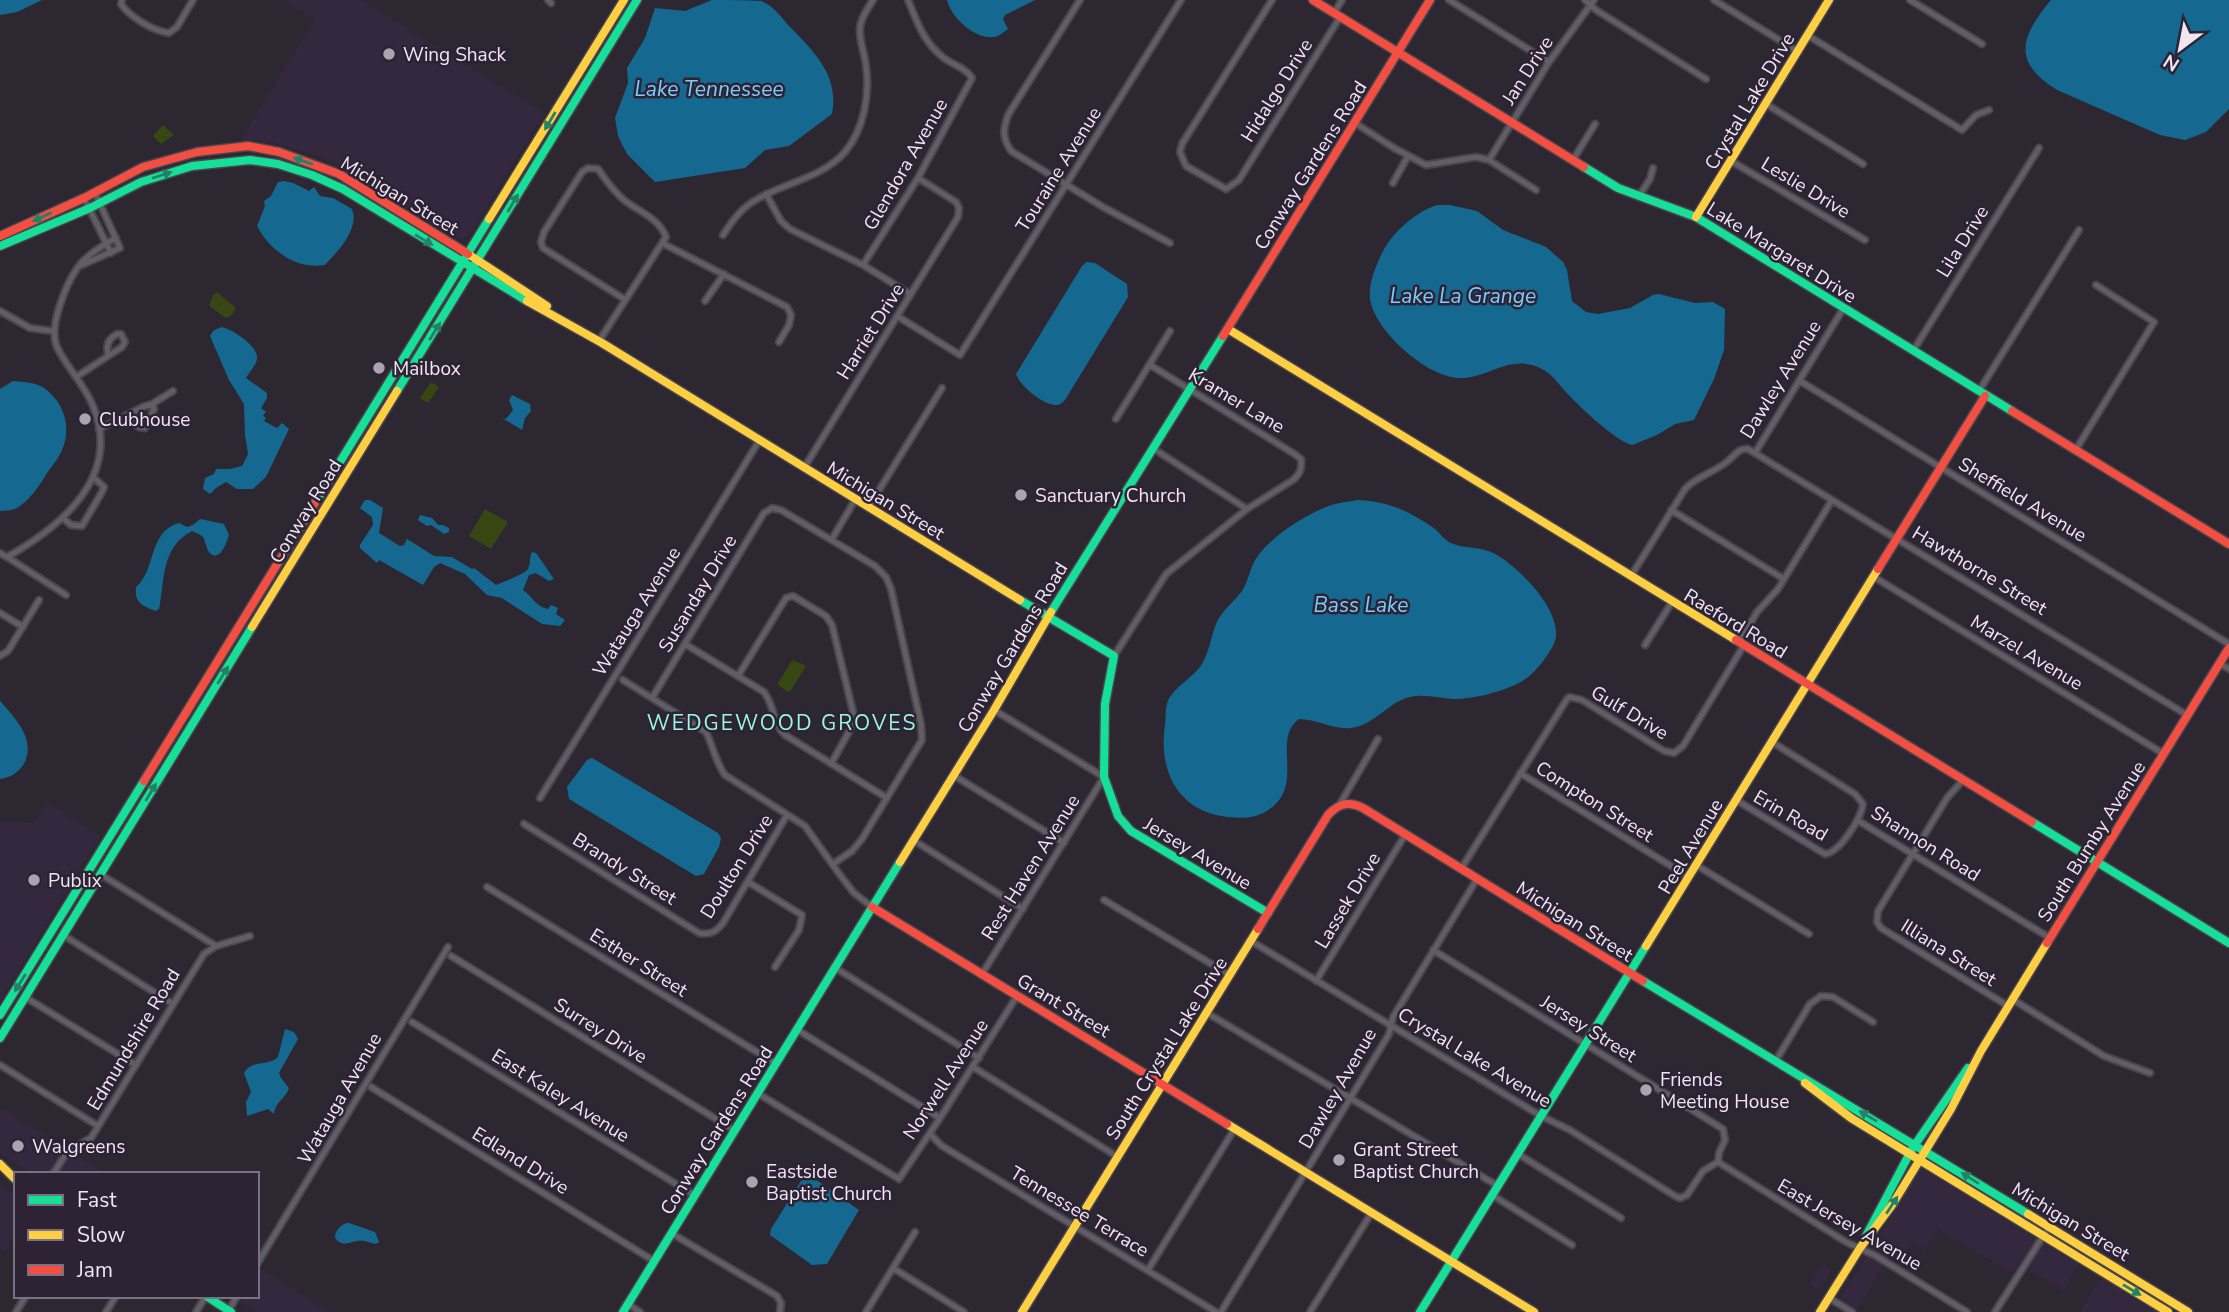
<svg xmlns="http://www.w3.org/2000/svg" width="2229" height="1312" font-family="'Nunito Sans',sans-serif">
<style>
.built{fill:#34283e}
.green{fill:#374714}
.water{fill:#156990}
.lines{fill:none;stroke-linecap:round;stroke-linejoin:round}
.street-casing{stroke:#48444d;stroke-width:9}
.fast-casing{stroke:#48444d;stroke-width:11}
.slow-casing{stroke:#48444d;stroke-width:11}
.jam-casing{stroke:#48444d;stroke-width:11}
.street{stroke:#625d65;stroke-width:5}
.fast{stroke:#16e098;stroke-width:8}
.slow{stroke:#ffcf43;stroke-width:8}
.jam{stroke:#f24e42;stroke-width:8}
.oneway{fill:#228266}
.poi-dot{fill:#aaa4af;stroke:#2d2335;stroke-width:2.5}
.labels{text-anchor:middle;stroke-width:5;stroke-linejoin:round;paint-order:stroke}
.poi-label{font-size:19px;fill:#eee7f3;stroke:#2d2335;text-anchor:start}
.street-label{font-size:19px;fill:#eee7f3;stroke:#2d2335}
.water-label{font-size:21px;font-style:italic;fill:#7acefe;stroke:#2d2335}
.neighbourhood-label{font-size:21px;letter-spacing:2px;fill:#97f9de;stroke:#2d2335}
</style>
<rect width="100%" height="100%" fill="#2c2731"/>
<path class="built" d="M283,0H361L544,113L468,237L461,239L346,170L320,157L268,141L241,139L315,20Z
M47,802L100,836L0,1002V821L34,823Z
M0,1107L107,1174H32L0,1154Z
M1924,1170L2079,1265L2064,1291L2019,1263L2012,1273L1938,1229L1925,1250L1912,1242L1899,1263L1889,1257L1856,1311L1839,1300L1919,1171Z
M0,1185L16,1194V1242L12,1240L5,1252L0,1249Z
M1821,1264L1831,1270L1819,1290L1809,1284Z
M259,1268L330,1312H257L239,1301L241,1296H257Z
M2101,1278L2157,1312H2080Z"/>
<path class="green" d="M163,125L174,135L161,144L153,136Z
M217,292L236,308L232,315L226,318L209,306L213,295Z
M431,382L439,387L428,403L420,398Z
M485,509L508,522L491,549L469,536Z
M792,660L805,665V668L791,690L788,692L779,686L778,683Z"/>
<path class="water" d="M0,0H42L17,12L0,15Z
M712,0C727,0 747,0 761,1C775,6 783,20 793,30C817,55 839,77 832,114L789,146L765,150L745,168L655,182L627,154L618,136L615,118L628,83L627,68L645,38L655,8L685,11Z
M947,0H1035L1005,15L1003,19L1008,29C1006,30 1000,35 998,36C978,43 951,18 947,0Z
M2051,0H2229V109L2206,132L2185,140L2160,135L2057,90C2012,62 2020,37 2051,0Z
M284,181L293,183L309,191L314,187L320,196L333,198L352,209C360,229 337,252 325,265C297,270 270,251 257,226L265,206L264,201L271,196L278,182Z
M1437,205H1450L1477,211L1503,230L1546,247L1563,262L1567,270L1572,301L1586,312L1598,314L1630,308L1653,295L1659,294L1695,303L1713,302L1725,309L1724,350L1714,379L1694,420L1675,424L1657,435L1632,445C1613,439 1581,408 1566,392C1559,385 1554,376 1544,370C1510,351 1489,380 1457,378C1425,375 1375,331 1370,299C1368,284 1376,266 1382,253C1392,233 1415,212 1437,205Z
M1087,262L1095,263L1127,284L1128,297L1065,400C1062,403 1060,405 1055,405C1042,404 1020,386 1016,374L1082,266Z
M221,327C232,329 259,346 257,359C256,365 249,373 246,378L267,393V398L261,408L266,412L263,416L266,418L264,421L277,428L282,423L289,429L266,477L253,489H237L226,482L216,488L210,494L203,489L205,478L214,474L216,469H230L242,466L248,454L245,435L244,404L229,380L210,336L213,331Z
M13,381C23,382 35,382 44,388C64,402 72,427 62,450C59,458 52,466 47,473C40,485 32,497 20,506C15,510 7,511 0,511V389Z
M512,395L530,404L531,411L525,418L522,430L502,418L506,419L513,410L509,400Z
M365,500H370L383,508L379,533L400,546L404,545L407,539L434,556L452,557L472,569L474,568L496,585C503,582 525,574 528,569C531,563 529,557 532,552L536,553L554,579L549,581L536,573L529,575L523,590C532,596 536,607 548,609L551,605L558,608L556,614L565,620L560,626L542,624L502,598L487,595L465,574L440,563L434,567L423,585L379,560L377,563L360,548V545L373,525L372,517L360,508Z
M1357,500C1387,501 1410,511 1435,529C1440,533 1444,540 1451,543C1463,549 1483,546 1497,555C1519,568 1556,605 1556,633C1557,641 1551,650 1546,657C1529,682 1514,687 1485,695C1475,697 1464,699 1454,699C1437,698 1423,693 1406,698C1386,705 1374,725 1351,728C1333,730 1317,719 1299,719C1270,740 1308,788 1265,812C1253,819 1241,818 1228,817C1178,812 1158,771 1165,725C1166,718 1165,710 1167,704C1171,688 1194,678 1202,664C1209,652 1211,637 1216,624C1221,611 1234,602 1242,591C1249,580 1250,567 1257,557C1272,536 1302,517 1326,507C1335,503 1347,502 1357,500Z
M420,515L432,518L438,525H443L449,528V532L444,534L431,525L427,526L418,520Z
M200,519L224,524L229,535C227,541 221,561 211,554C206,551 206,542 203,537C200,534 196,533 192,531C160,548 165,581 159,609L156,611C143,606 134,603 136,587C156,571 148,531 179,523L187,527L193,525Z
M0,701C9,711 18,721 24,733C34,754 23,776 0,779Z
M592,758L718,833L721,838L719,847L704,874L696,876L569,799L567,787L587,760Z
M285,1029L294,1032L298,1039L279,1073L281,1078L289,1088C286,1098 275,1102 274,1114L268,1109L247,1116L246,1102L251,1092L244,1073C252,1059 267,1067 278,1057Z
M812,1177L859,1210L827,1264L812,1265L770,1235L771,1229L801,1181Z
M349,1223L375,1232L379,1242L376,1244C370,1243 363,1239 357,1241C347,1243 343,1247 335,1238C335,1230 342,1223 349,1223Z"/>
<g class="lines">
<defs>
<path id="street" d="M122,0L121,4C130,17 153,31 169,33L177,27L193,0
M548,0L551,3
M1080,0L1008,115C1003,130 1002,137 1011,151L1103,207L1170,243
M1272,0L1182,144L1180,152L1186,166L1226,189L1239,180L1340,17
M1449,0L1549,62
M1585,0L1596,10L1706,79
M1714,0L1797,51
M1910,0L1982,44
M1334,13L1342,0
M1807,35L1962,130L1976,115L1989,110
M1766,104L1863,164
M1355,123L1394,148L1426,165L1476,157L1489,160L1536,190
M1489,160L1549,62L1594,0
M1573,160L1595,124
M1731,161L1865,240
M1393,183L1408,156
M766,194L781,221L790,229L863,265L910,294
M1639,196L1650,179L1653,168
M84,198L111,253
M723,235C731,223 739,211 751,203C780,183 820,180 845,152C864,129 870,95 866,66C865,54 859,41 860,29C860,19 868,8 873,0
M664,244L787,307L791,315L789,325L779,342
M82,265L120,248L95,193
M863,265L918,178L972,78C966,68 953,65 944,58C924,43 917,22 908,0
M705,301L724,274
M0,311L30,328L53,331
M897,316L960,355L1181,0
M599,341L666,237C659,218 639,212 624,200C613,191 606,180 598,169L588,168L582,172L544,232L541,242L543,248L624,299
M1913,351L2039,148
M76,377L122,347L125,342L121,334H117C109,338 106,345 108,354
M1800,381L2229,644
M1979,391L2079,230
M152,404L173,391
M1116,419L1170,331
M99,429L145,406L152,404L154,409L145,428L139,427L124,417
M1154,449L1247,509
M2075,451L2154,322L2096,285
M1755,453L1843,309
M804,468L958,217L959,208L956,202L918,178
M868,508L942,388
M1671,510L1784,579
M63,518L71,525L82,526L102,492L104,487L93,477
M832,539L855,500
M0,553L7,557C62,526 122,476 93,406C85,385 67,368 57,347C48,327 66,284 78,267C87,255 103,245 116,238
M7,557L66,595
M1631,576L1685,489C1697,476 1716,472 1729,460C1736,454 1739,448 1748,449L2187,715
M1874,577L2164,754
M0,613L23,627
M1739,643L1757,612L1778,589L1832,500
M685,644L764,692C775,706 772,723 785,735L887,798
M1645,645L1672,602
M0,656L8,651L39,600
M1114,656L1166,574L1247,509L1293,480C1300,474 1302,469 1301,459L1293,453L1150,365
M2219,663L2229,669
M738,676L786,598L793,596L826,616L832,625L854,716L851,728L831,764
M623,680L706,732C713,746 716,763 725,775L805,826L840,875L854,893L872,907
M652,698L764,513L772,508L781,510L875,566L886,577L891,589L921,724L922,740L862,839L852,851L833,864
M1520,773L1689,877
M953,775L1064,843
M1963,780L1947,798L1878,911L1877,922L1881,928L2008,1006
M540,798L759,441
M1736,800L1825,854C1840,852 1861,819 1863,804L1855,794L1772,742
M1340,804L1378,739
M1857,820L2050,938
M524,824L699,933C710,935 716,932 723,923L787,815
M913,840L1023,909
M1696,865L1809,934
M1461,869L1567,699L1570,697L1582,700L1664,751L1674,753L1683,746L1744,645
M100,874L216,946
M748,882L802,915L799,930L775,967
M487,887L775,1063
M1104,900L1230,975
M63,935L173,1004
M1251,941L1541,1116L1570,1130L1675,1196L1680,1198L1687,1195L1703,1171L1718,1162
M1433,950L1723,1129L1725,1140L1719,1153L1718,1162
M451,956L734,1130
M834,967L979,1058
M982,974L1104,777L994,710
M1316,981L1405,835
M25,997L136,1065
M2012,999L2104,1056L2150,1073
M1207,1013L1498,1186
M412,1022L694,1195
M796,1029L940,1118
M1775,1062L1810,1004L1821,996L1833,997L1873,1022
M0,1065L98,1126
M973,1067L1118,1157
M371,1087L654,1261
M757,1093L899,1179L940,1118L1017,996
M930,1134L942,1146L1216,1312
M1518,1154L1621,1218
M1718,1162L1846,1242L1876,1256L1967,1312
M53,1174L67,1152L91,1138L204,954L216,946L250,936
M1492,1195L1572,1245
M671,1233L777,1296L781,1303L780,1312
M257,1264L448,947
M893,1268L964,1312
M1148,1270L1235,1128
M1829,1298L1852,1312
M628,1304L640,1312
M229,1310L237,1296
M16,1312L26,1296
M106,1312L116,1296
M196,1312L206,1296
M866,1312L915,1232
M1221,1312L1389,1034L1393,1017L1477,879
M1310,1312L1372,1212
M1995,1312L2049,1227"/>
<path id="fast" d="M1584,167L1618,188L1696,217L2012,411
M0,246L90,208L141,182L192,166L250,160L278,164L312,175L343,189L527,301
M397,391L637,0
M316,501L489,219
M1020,600L1114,656L1105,704L1104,777L1118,816L1131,831L1268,913
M1051,612L1223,336
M2032,822L2229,943
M1643,981L2028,1214
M0,1015L144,781
M0,1038L252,627
M1866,1236L1912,1149L1968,1068
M206,1296L231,1312
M623,1312L900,862
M1420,1312L1646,946"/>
<path id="slow" d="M1696,217L1829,0
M489,219L624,0
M468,254L547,306
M527,301L602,343L1020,600
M1228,329L1736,640
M252,627L397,391
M900,862L994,710L1051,612
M1646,946L1878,569
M1805,1083L1851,1118L2168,1312
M1227,1124L1534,1312
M0,1164L15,1179
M2028,1214L2188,1312
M1022,1312L1258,929
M1820,1312L1860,1248L1892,1205L1951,1109L1981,1051L2047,943"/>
<path id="jam" d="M1313,0L1584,167
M0,236L84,198L143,167L197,152L248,146L279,152L339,174L468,254
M1223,336L1430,0
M2012,411L2229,544
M1878,569L1985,396
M1736,640L2032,822
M144,781L316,501
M872,907L1227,1124
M1258,929L1328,815C1339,803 1349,801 1363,808L1643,981
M2047,943L2229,648"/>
</defs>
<use href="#street" class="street-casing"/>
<use href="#fast" class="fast-casing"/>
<use href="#slow" class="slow-casing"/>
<use href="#jam" class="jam-casing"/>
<use href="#street" class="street"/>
<use href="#fast" class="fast"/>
<use href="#slow" class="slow"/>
<use href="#jam" class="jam"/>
</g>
<defs><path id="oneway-solid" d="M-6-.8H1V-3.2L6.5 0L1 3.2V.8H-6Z" transform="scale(1.75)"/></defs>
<g class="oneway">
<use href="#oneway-solid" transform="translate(550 121) rotate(121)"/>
<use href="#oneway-solid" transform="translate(303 161) rotate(-161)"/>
<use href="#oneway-solid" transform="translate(162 175) rotate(-18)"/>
<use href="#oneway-solid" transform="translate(513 203) rotate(-59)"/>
<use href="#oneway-solid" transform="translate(42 217) rotate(155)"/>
<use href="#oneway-solid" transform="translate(424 240) rotate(31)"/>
<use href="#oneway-solid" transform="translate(435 331) rotate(-58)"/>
<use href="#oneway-solid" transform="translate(223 675) rotate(-58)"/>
<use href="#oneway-solid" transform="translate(151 792) rotate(-59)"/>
<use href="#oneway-solid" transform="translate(20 983) rotate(122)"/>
<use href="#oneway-solid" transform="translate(1868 1116) rotate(-149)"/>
<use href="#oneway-solid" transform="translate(1970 1178) rotate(-148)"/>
<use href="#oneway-solid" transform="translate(1892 1205) rotate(-57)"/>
<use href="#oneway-solid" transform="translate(2132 1290) rotate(31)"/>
</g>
<g class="poi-dot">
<circle cx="389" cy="54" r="7"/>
<circle cx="379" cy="368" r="7"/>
<circle cx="85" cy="419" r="7"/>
<circle cx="1021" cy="495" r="7"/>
<circle cx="34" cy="880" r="7"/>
<circle cx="1646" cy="1090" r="7"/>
<circle cx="18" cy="1146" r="7"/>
<circle cx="1339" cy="1160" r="7"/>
<circle cx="752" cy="1182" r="7"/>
</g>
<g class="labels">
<g class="poi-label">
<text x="403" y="61">Wing Shack</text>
<text x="393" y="375">Mailbox</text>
<text x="99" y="426">Clubhouse</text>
<text x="1035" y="502">Sanctuary Church</text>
<text x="48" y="887">Publix</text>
<text x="1660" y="1086">Friends<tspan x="1660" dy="22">Meeting House</tspan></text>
<text x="32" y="1153">Walgreens</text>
<text x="1353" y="1156">Grant Street<tspan x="1353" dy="22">Baptist Church</tspan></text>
<text x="766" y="1178">Eastside<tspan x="766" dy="22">Baptist Church</tspan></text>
</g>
<g class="street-label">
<text transform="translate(1527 70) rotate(-57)" y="7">Jan Drive</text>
<text transform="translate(1276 90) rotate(-58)" y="7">Hidalgo Drive</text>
<text transform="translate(1749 101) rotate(-59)" y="7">Crystal Lake Drive</text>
<text transform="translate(905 164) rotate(-60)" y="7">Glendora Avenue</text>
<text transform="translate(1310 165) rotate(-58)" y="7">Conway Gardens Road</text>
<text transform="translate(1058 169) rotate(-58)" y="7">Touraine Avenue</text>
<text transform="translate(1806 187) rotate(31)" y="7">Leslie Drive</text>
<text transform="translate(400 195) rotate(31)" y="7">Michigan Street</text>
<text transform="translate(1962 241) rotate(-58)" y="7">Lila Drive</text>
<text transform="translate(1782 252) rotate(32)" y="7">Lake Margaret Drive</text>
<text transform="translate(870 331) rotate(-58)" y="7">Harriet Drive</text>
<text transform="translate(1780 379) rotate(-58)" y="7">Dawley Avenue</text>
<text transform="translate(1237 400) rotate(31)" y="7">Kramer Lane</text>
<text transform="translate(2023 499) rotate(31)" y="7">Sheffield Avenue</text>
<text transform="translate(886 500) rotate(31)" y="7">Michigan Street</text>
<text transform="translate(305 511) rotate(-58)" y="7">Conway Road</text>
<text transform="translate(1980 570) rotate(31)" y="7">Hawthorne Street</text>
<text transform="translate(697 593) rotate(-59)" y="7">Susanday Drive</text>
<text transform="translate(636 611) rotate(-58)" y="7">Watauga Avenue</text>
<text transform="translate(1736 623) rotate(31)" y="7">Raeford Road</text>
<text transform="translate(1012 647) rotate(-59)" y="7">Conway Gardens Road</text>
<text transform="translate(2027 652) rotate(31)" y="7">Marzel Avenue</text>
<text transform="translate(1630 712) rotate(31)" y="7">Gulf Drive</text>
<text transform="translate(1595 801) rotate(32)" y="7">Compton Street</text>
<text transform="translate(1791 815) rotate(30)" y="7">Erin Road</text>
<text transform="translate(2091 841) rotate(-58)" y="7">South Bumby Avenue</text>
<text transform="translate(1926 843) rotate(32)" y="7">Shannon Road</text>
<text transform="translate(1690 846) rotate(-59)" y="7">Peel Avenue</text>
<text transform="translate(1198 853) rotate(31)" y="7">Jersey Avenue</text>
<text transform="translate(736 866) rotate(-58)" y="7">Doulton Drive</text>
<text transform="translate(1030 867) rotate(-58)" y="7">Rest Haven Avenue</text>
<text transform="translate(625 868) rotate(32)" y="7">Brandy Street</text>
<text transform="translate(1347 900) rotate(-59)" y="7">Lassek Drive</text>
<text transform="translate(1575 921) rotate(32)" y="7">Michigan Street</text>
<text transform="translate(1949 952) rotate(32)" y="7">Illiana Street</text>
<text transform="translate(639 962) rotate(32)" y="7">Esther Street</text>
<text transform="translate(1064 1005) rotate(31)" y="7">Grant Street</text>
<text transform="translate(1589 1028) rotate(32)" y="7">Jersey Street</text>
<text transform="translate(601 1030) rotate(32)" y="7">Surrey Drive</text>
<text transform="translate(133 1039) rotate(-59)" y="7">Edmundshire Road</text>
<text transform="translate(1166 1048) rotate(-58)" y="7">South Crystal Lake Drive</text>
<text transform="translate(1475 1057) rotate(31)" y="7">Crystal Lake Avenue</text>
<text transform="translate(945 1079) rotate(-57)" y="7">Norwell Avenue</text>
<text transform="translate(1337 1088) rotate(-60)" y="7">Dawley Avenue</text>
<text transform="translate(561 1095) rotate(32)" y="7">East Kaley Avenue</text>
<text transform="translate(339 1098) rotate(-60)" y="7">Watauga Avenue</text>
<text transform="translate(716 1130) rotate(-58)" y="7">Conway Gardens Road</text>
<text transform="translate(521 1160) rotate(32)" y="7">Edland Drive</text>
<text transform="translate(1080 1211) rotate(31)" y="7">Tennessee Terrace</text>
<text transform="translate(2071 1221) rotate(31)" y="7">Michigan Street</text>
<text transform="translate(1850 1224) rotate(30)" y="7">East Jersey Avenue</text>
</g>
<g class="water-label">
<text x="709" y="96">Lake Tennessee</text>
<text x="1463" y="303">Lake La Grange</text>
<text x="1361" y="612">Bass Lake</text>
</g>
<g class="neighbourhood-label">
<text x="782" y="730">WEDGEWOOD GROVES</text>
</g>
</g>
<rect x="14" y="1172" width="245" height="126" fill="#2d2335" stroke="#7a7181" stroke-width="2"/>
<rect x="28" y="1195" width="35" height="10" fill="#16e098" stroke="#7a7181" stroke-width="2"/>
<text x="77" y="1207" font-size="21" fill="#eee7f3">Fast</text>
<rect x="28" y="1230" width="35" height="10" fill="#ffcf43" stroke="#7a7181" stroke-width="2"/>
<text x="77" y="1242" font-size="21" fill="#eee7f3">Slow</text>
<rect x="28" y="1265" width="35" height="10" fill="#f24e42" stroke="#7a7181" stroke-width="2"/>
<text x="77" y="1277" font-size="21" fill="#eee7f3">Jam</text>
<g transform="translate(2180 49) rotate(212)" stroke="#2d2335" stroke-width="5" paint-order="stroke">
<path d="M0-5L12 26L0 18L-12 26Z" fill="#eee7f3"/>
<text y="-10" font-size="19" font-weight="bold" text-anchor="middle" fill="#eee7f3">N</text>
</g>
</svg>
